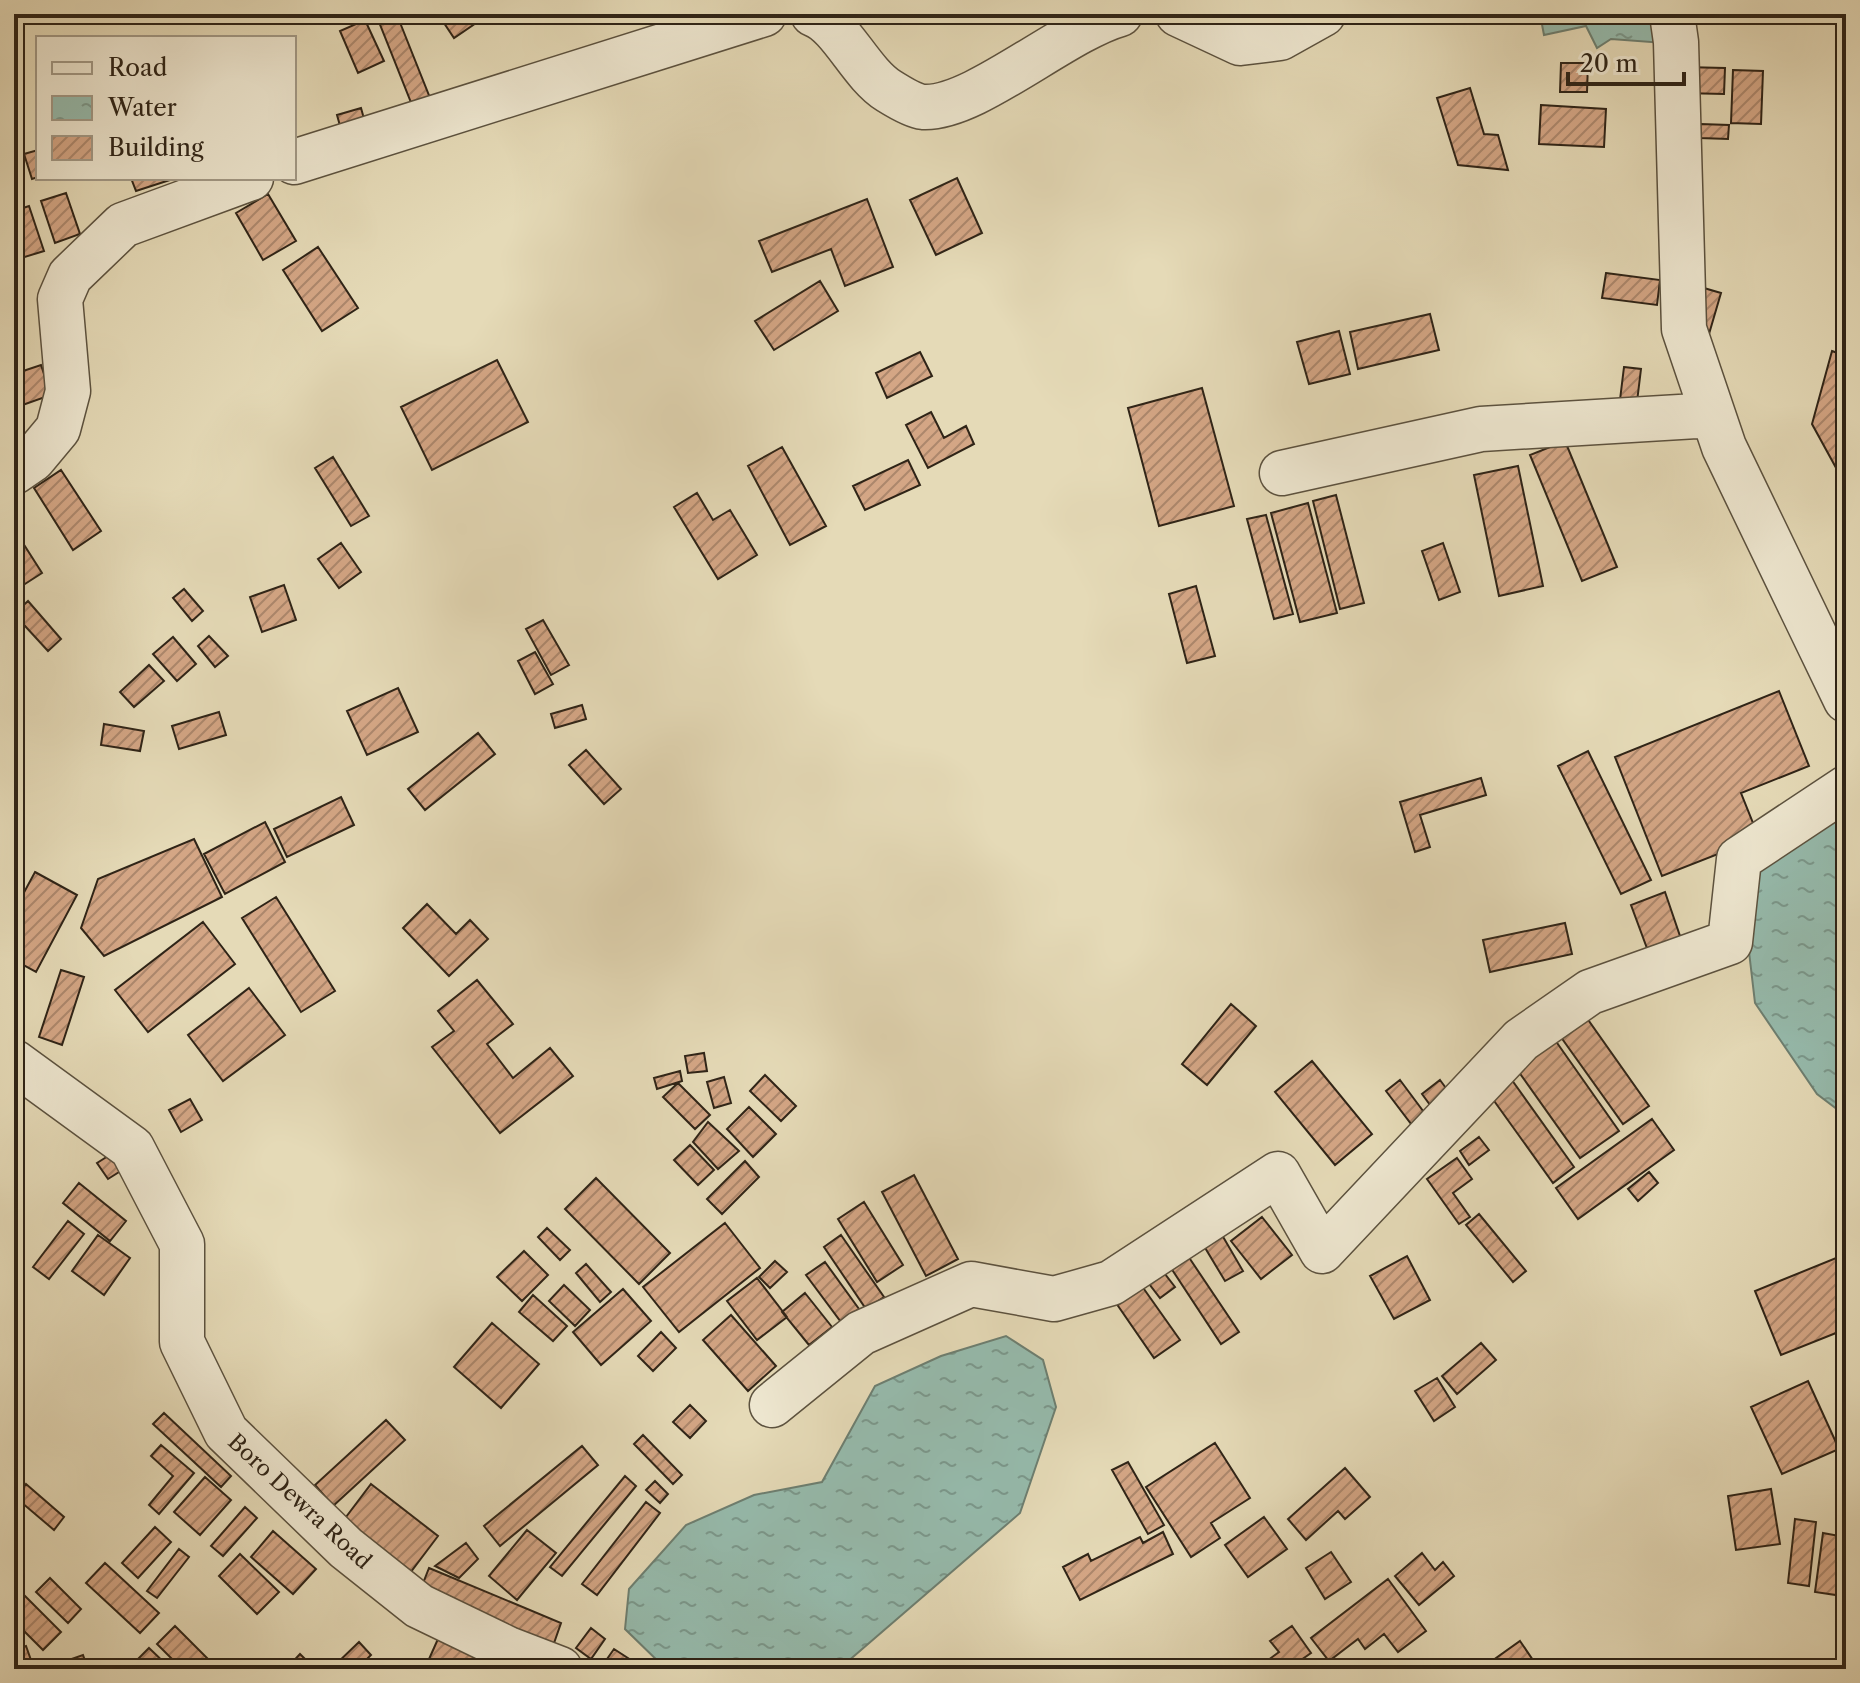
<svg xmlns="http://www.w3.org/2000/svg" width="1860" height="1683" font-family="'Libre Caslon Text',serif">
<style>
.water{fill:url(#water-ripples);stroke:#6d7f71;stroke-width:2}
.building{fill:url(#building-hatch);stroke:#2f2417;stroke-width:2}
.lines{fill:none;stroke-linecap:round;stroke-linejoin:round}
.minor-casing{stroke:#5c523f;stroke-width:47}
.minor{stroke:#eee7d0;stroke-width:44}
.labels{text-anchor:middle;stroke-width:6;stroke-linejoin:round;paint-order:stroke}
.street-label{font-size:22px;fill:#2f2417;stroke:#eee7d0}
</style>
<defs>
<pattern id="water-ripples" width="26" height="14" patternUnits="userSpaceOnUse" patternTransform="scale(2)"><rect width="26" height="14" fill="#96bbad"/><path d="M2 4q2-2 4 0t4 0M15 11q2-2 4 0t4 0" fill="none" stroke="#7b988c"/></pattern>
<pattern id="building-hatch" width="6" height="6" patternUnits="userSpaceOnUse" patternTransform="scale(2)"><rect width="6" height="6" fill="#d4a685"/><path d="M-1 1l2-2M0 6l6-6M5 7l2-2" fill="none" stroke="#ac876c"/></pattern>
</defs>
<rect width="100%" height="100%" fill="#e5dab7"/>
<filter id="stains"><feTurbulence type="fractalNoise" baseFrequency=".0025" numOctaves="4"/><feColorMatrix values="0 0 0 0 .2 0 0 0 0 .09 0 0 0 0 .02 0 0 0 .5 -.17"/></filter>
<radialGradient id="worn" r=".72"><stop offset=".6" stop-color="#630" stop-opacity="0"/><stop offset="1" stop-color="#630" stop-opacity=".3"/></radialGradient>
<path class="water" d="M1540,14H1662L1664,43L1611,39L1597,48L1586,26L1544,35Z
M1846,801V1116L1817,1094L1755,1003L1741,883Z
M1006,1336L1043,1360L1056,1407L1020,1513L839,1669H666L625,1629L629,1589L686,1525L754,1495L822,1482L875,1386L941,1356Z"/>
<path class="building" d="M438,14H479L482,19L454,38Z
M397,15L432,103L414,110L379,22Z
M365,20L384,61L358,73L340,31Z
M1561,63H1588L1587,92H1560Z
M1683,67L1725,68L1724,94L1682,93Z
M1733,70L1763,71L1761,124L1731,123Z
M1470,88L1484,134L1498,135L1508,170L1458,165L1437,98Z
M1541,105L1606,109L1604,147L1539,144Z
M361,108L366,126L342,133L337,115Z
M1700,124L1729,125L1728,139L1700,138Z
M38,150V177L32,179L24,154Z
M131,178H176L136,191Z
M957,178L982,233L936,255L910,200Z
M66,193L80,234L55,243L41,201Z
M268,194L296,241L263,260L236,213Z
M867,199L893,267L845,286L831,249L772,272L759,241Z
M29,206L44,251L15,260L14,211Z
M318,247L358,308L322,331L283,270Z
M1606,273L1660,280L1657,305L1602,298Z
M820,281L838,311L774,350L755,321Z
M1697,286L1721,293L1709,334L1685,326Z
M1430,314L1439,350L1358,369L1350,332Z
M1339,331L1350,374L1309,384L1297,342Z
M1832,351L1846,356V486L1812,424Z
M920,352L932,376L887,398L876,373Z
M497,360L528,422L432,470L401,407Z
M41,365L51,395L14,408V374Z
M1624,367L1641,369L1636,410L1619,408Z
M1202,388L1234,506L1159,526L1128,408Z
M931,412L944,438L966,426L974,444L928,468L906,425Z
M1565,441L1617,567L1582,581L1530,455Z
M782,447L826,526L790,545L748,466Z
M333,457L369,516L351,526L315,468Z
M908,460L920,485L865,510L853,486Z
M1518,466L1543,586L1499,596L1474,475Z
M61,470L101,531L73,550L34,488Z
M697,493L713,520L730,510L757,555L718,579L674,507Z
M1336,495L1364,603L1340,609L1313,501Z
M1308,503L1337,613L1300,622L1271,513Z
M1266,515L1293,614L1274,619L1247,519Z
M14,529L42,573L14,591Z
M341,543L361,572L339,588L318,559Z
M1443,543L1460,592L1439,600L1422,551Z
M284,585L296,620L262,632L250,597Z
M1196,586L1215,656L1187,663L1169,594Z
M184,589L203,611L192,621L173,598Z
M28,601L61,639L48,651L14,614Z
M543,620L569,665L551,675L526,629Z
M209,636L228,656L215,667L198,646Z
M173,637L196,664L177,681L153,654Z
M535,652L553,684L535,694L518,661Z
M149,665L164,681L134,707L120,692Z
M398,688L418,732L367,755L347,711Z
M1779,691L1809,766L1741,793L1759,838L1662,876L1615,757Z
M582,705L586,719L555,728L551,714Z
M219,712L226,735L179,749L172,726Z
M104,724L144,731L140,751L101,745Z
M478,733L495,754L425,810L408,789Z
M586,750L621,789L604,804L569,765Z
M1588,751L1651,880L1621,894L1558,766Z
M1481,778L1486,795L1420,815L1430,847L1415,852L1400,802Z
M341,797L354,825L287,857L274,829Z
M265,822L285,862L225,894L204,854Z
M194,839L222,897L104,956L81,928L98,879Z
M35,872L77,895L36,972L14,960V911Z
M1665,892L1681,939L1648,951L1631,905Z
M276,897L335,991L301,1012L242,918Z
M427,904L456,934L470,920L488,939L449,976L403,928Z
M203,922L235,964L148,1032L115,990Z
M1565,923L1572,954L1490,972L1483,940Z
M61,970L84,977L62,1045L39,1037Z
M477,980L513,1024L487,1044L513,1078L550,1048L573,1076L500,1133L432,1047L454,1031L438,1011Z
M249,988L285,1035L223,1081L188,1035Z
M1231,1004L1256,1026L1207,1085L1182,1064Z
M1584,1014L1649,1106L1623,1124L1558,1033Z
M1555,1040L1619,1131L1580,1158L1516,1068Z
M704,1053L707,1071L688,1073L685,1056Z
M1312,1061L1372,1134L1335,1165L1275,1092Z
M680,1071L682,1081L657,1089L654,1078Z
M765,1075L796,1106L781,1121L750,1091Z
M1509,1076L1574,1167L1553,1183L1487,1091Z
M724,1077L731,1103L714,1108L707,1082Z
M1400,1080L1432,1123L1418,1133L1386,1091Z
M1440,1080L1454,1099L1436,1113L1422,1094Z
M678,1083L710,1115L695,1129L663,1097Z
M190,1099L202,1120L181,1132L169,1110Z
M749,1107L776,1134L753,1157L727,1129Z
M1652,1119L1674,1150L1578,1219L1556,1188Z
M708,1122L739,1151L718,1169L693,1142Z
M1479,1137L1489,1150L1469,1165L1460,1151Z
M690,1145L714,1170L698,1185L674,1160Z
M116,1151L127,1167L108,1179L97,1163Z
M1457,1158L1472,1179L1453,1193L1470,1217L1459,1224L1427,1179Z
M745,1161L759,1177L722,1214L707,1199Z
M1649,1172L1658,1183L1638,1201L1628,1189Z
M914,1175L958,1259L926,1276L882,1192Z
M596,1178L670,1253L639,1284L565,1209Z
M79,1183L126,1221L110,1241L63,1203Z
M864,1202L903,1265L877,1282L838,1219Z
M1479,1214L1526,1271L1513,1282L1466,1225Z
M1262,1217L1292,1255L1261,1279L1231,1241Z
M68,1221L84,1234L49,1279L33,1267Z
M725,1223L760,1268L679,1332L643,1287Z
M547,1228L570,1250L560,1260L538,1237Z
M98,1235L130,1258L104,1295L72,1271Z
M841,1235L884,1297L866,1309L824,1247Z
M1222,1235L1243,1271L1225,1281L1204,1246Z
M524,1251L548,1275L522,1301L497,1277Z
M1186,1253L1239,1332L1221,1344L1169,1265Z
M1846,1254V1329L1781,1355L1755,1291Z
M1407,1256L1430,1300L1394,1319L1370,1276Z
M775,1261L787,1272L770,1288L759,1277Z
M825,1262L859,1309L841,1322L806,1275Z
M586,1264L611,1292L600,1302L576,1273Z
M1158,1265L1175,1287L1160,1298L1143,1276Z
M757,1278L787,1317L757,1340L727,1301Z
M1139,1282L1180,1340L1154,1358L1114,1300Z
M564,1285L590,1310L575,1326L549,1301Z
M623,1289L651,1321L601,1365L573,1332Z
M805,1293L832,1327L809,1345L782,1312Z
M533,1295L567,1326L553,1341L519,1312Z
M731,1315L776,1366L748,1391L703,1340Z
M492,1323L539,1364L501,1408L454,1367Z
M661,1332L676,1348L653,1371L638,1356Z
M1481,1343L1496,1360L1457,1394L1442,1376Z
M1437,1378L1455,1407L1434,1421L1415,1391Z
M1808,1381L1839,1449L1782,1474L1751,1407Z
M690,1405L706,1421L690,1438L673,1422Z
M164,1413L231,1476L221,1487L153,1424Z
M386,1420L405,1440L333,1506L315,1485Z
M643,1435L682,1475L673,1484L634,1444Z
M1215,1443L1250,1498L1211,1523L1220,1538L1191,1557L1146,1487Z
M161,1445L194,1473L159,1514L149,1505L173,1476L151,1456Z
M582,1446L598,1465L500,1546L484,1526Z
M1128,1462L1164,1525L1148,1534L1112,1470Z
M1345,1468L1370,1497L1345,1519L1338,1511L1306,1540L1288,1519Z
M625,1476L636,1486L562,1576L550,1567Z
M205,1477L231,1500L200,1535L174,1512Z
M655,1481L668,1494L660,1503L646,1490Z
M26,1484L64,1517L54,1530L15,1497Z
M371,1484L438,1536L410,1573L343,1521Z
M1771,1489L1780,1544L1736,1550L1728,1496Z
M646,1502L660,1513L597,1595L582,1584Z
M245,1507L257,1518L223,1556L211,1546Z
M1264,1517L1287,1549L1248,1577L1225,1545Z
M1795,1519L1816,1522L1809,1586L1788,1583Z
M155,1527L171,1542L138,1578L122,1563Z
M527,1530L556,1553L517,1600L489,1576Z
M273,1531L316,1569L293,1594L251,1557Z
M1163,1532L1173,1554L1080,1600L1063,1567L1088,1554L1091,1561L1140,1537L1143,1543Z
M1823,1533L1845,1537L1836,1595L1815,1592Z
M466,1543L478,1559L459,1578L435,1566Z
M179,1549L189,1557L157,1598L147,1591Z
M1331,1552L1351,1582L1325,1599L1306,1568Z
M1422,1553L1435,1570L1443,1562L1454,1576L1419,1605L1395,1576Z
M240,1554L279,1592L257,1614L219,1576Z
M105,1563L159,1613L140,1633L86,1583Z
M429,1568L561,1623L553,1646L420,1591Z
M50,1578L81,1609L68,1623L36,1592Z
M1388,1579L1426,1631L1398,1652L1384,1634L1365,1649L1358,1639L1329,1661L1311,1638Z
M14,1585L61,1632L43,1650L14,1621Z
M175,1626L218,1669H182L157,1644Z
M1292,1626L1311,1653L1288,1669H1262L1260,1666L1279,1652L1270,1641Z
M591,1628L605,1639L591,1659L576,1648Z
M442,1630L513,1669L425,1668Z
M1520,1641L1539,1669H1482V1668Z
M359,1642L371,1655L357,1669H331Z
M26,1646L32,1663L20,1668L14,1650Z
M149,1648L171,1669H136L132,1665Z
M614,1649L637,1664L633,1669H600Z
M300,1654L313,1667L311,1669H286Z
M83,1655L88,1669H43Z"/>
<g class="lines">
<defs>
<path id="minor" d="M813,14C841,24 860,73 889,91C897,96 914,106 923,107C974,110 1063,30 1120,14
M1178,14L1240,43L1280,38L1323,14
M1672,14L1676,42L1684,329L1724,447L1846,700
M294,162L764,14
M14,472L33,459L58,429L68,391L60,299L70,276L123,225L251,178
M1282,473L1481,429L1713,415
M14,1062L132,1148L182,1244V1342L226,1432L346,1548L419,1606L508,1649L560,1669
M772,1405L861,1333L971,1284L1054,1299L1111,1283L1278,1174L1322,1251L1521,1040L1590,992L1730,942L1739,859L1846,788"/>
</defs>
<use href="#minor" class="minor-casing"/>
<use href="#minor" class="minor"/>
</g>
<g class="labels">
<g class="street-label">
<text transform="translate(300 1501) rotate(43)" y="8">Boro Dewra Road</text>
</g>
</g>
<rect width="1860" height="1683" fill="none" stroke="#e5dab7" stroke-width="48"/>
<rect x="16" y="16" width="1828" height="1651" fill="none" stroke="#2f2417" stroke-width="4"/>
<rect x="24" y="24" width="1812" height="1635" fill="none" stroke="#2f2417" stroke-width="2"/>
<rect x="36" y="36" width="260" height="144" fill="#eee7d0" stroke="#a29986" stroke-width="2"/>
<rect x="52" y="62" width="40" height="12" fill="#eee7d0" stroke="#a29986" stroke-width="2"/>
<text x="108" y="76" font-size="24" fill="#2f2417">Road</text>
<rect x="52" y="96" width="40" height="24" fill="url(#water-ripples)" stroke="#a29986" stroke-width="2"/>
<text x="108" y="116" font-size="24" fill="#2f2417">Water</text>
<rect x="52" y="136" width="40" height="24" fill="url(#building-hatch)" stroke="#a29986" stroke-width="2"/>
<text x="108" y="156" font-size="24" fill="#2f2417">Building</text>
<path d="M1568 72v12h116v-12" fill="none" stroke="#2f2417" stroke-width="4"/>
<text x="1580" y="72" font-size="24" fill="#2f2417" stroke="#eee7d0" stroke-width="6" paint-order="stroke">20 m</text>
<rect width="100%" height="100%" filter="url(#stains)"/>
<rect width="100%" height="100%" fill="url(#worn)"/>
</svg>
